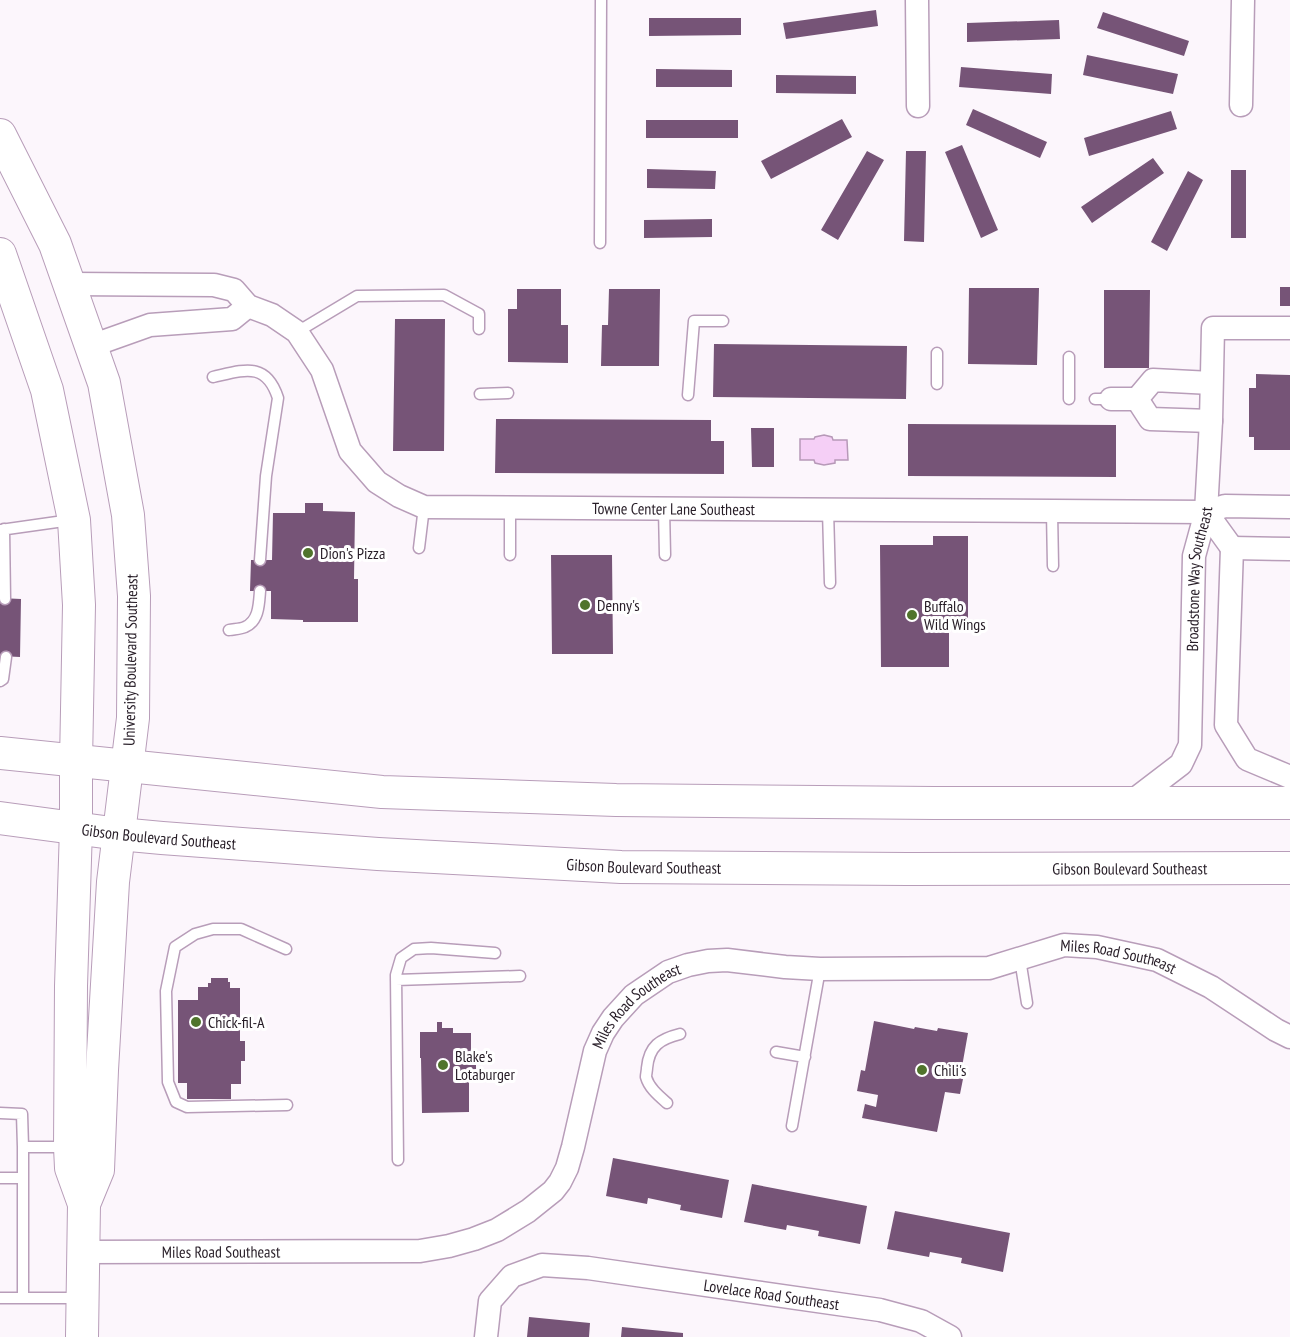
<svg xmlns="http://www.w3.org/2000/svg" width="1290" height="1337" font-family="'PT Sans Narrow',sans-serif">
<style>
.water{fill:#f5cff6;stroke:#b799b8;stroke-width:1.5}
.building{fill:#765477}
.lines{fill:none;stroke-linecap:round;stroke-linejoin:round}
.lane-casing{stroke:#b89db9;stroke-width:13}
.street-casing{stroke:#b89db9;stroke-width:25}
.secondary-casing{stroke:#b89db9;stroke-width:34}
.lane{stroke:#fff;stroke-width:10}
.street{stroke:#fff;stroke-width:22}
.secondary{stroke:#fff;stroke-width:32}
.poi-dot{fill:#50742c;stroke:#fff;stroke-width:2}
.labels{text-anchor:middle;stroke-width:6;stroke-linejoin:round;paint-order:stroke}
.street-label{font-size:16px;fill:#261c26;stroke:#fff}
.poi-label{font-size:16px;fill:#261c26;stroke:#fff;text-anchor:start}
</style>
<rect width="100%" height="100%" fill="#fcf6fc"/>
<path class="water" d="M824,435L832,437L833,440H847L848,460H835V463L824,465L815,463L814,460H800V439H814L815,437Z"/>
<path class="building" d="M876,10L878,26L786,39L783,23Z
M1103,12L1189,41L1184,56L1097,28Z
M649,18H741V35L649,36Z
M1059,20L1060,39L967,42V23Z
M1087,55L1178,74L1173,94L1083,75Z
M961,67L1052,74L1051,94L959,87Z
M656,69L732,70V87H656Z
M776,75L856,76V94L776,93Z
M973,109L1047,142L1040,158L966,125Z
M1171,111L1177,129L1089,156L1084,138Z
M842,119L852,137L771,179L761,161Z
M646,120H738V138H646Z
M962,145L998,230L981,238L945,152Z
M867,151L884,160L838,240L821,230Z
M906,151H926L924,242L904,241Z
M1153,158L1164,173L1092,223L1081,207Z
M647,169L716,171L715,189L647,188Z
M1231,170H1246V238H1231Z
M1188,171L1203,180L1167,251L1151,242Z
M712,219V237L644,238V220Z
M1280,287H1290V306H1280Z
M969,288H1039L1037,365L968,364Z
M517,289H561V325H568V363L508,362V309H517Z
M609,289H660L659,366H601L602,325H608Z
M1104,290H1150L1149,368H1104Z
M395,319H445L444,451H393Z
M714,344L907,346L906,399L713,397Z
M1256,374L1290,375V450H1254V437H1249V388H1256Z
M496,419L711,420V441H724V474L495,473Z
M908,424L1116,425V477L908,476Z
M751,428H774V467H752Z
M305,503H323V511L355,512L354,579H358V622H303V620L271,619V591H250L251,560H272L273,513H305Z
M933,536H968V624H949V667H881L880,545H933Z
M551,555H612L613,654H552Z
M0,598L21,599L20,657L0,656Z
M211,978H228V982H230V988H240V1041H245V1061H241V1084H231V1099H187V1083H178V1000H198V987H208V983H211Z
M874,1021L914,1029L915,1027L937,1031L938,1028L968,1033L960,1078L963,1079L960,1094L945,1092L937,1132L862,1118L865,1104L876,1107L878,1095L857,1091L861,1070L865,1071Z
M437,1022H442V1028H453V1033H471V1057H476V1074H469V1112L422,1113L421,1058H420V1032H437Z
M613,1158L729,1180L722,1218L680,1210L681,1205L648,1198L647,1204L606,1196Z
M752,1184L867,1206L860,1244L818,1236L819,1231L787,1225L786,1230L744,1222Z
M895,1211L1010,1233L1003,1272L961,1263L962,1258L930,1252L929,1257L887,1249Z
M529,1317L590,1323L589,1337H527Z
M622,1327L683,1333V1337H621Z"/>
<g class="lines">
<defs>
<path id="lane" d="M600,243L601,0
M297,332L357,296L444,295L479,314V329
M937,353V384
M1069,357V399
M213,377C244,370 266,361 278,398L266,476L260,560
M480,394L508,393
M688,395L694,321H723
M1095,399H1111
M664,509L665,555
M828,510L830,583
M1052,512L1053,566
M4,529L5,599
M0,530L71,520
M419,548L424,507
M510,555V508
M229,630C234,629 241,629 245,627C259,621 259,604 260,591
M0,681L3,679L6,657
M286,949L241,929H213L195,934L175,947L166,991L168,1082L176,1102L187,1107L287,1105
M1020,959L1027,1003
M396,980L520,976
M776,1052L805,1057
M667,1103C659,1096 649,1088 646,1077C646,1074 647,1071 647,1068C649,1046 660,1039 680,1034
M0,1113L22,1114L23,1147H67
M792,1126L820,969
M23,1147V1178
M398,1160L396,975L401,958L414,949L431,948L495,953
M0,1178H23V1298
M0,1298H81"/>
<g id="street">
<path d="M917,0L918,106"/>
<path d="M1241,105L1243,0"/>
<path id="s1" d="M70,284L214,285L234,290L248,306L272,315L297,332L322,370L350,451L377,482L399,496L424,507L1206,512L1232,548"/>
<path d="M91,346L150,325L232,319L248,306"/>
<path d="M1211,383L1153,380L1137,399L1150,419L1211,421"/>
<path d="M1111,399H1137"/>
<path d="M1206,512L1225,506L1290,507"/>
<path d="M1232,548L1226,725L1247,759L1290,777"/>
<path d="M1232,548L1290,549"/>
<path id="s2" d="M1130,803L1181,764L1190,745L1194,556L1206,512L1211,421L1213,328H1290"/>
<path id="s3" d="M83,1252L420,1251L449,1246L474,1239L497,1230L528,1211L553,1191L560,1182L567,1168L573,1147L595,1051L603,1033L613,1018L634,995L668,972L688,965L708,961L727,960L785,967L820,969L989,968L1064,945L1097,947L1157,960L1211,987L1276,1030L1290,1037"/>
<path id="s4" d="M486,1337L490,1301L512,1276L542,1265L588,1268L880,1310L921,1321L950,1337"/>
</g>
<g id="secondary">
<path d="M0,135L55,244L104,383L128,515L134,596L133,718L113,882L102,1070L98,1170L84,1204L82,1337"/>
<path d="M0,254L47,390L74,520L79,605L76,762V828L71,986L70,1147L71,1168L84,1204"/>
<path d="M0,753L382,792L616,800L934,803H1290"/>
<path id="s5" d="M0,818L119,834L162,838L378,854L621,867L908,869L1290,868"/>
</g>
</defs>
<use href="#lane" class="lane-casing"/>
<use href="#street" class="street-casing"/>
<use href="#secondary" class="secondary-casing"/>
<use href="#lane" class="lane"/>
<use href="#street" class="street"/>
<use href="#secondary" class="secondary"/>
</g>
<g class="poi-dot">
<circle cx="308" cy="553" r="6"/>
<circle cx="585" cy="605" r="6"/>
<circle cx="912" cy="615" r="6"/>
<circle cx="196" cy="1022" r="6"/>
<circle cx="443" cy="1065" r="6"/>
<circle cx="922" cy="1070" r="6"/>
</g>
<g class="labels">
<g class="street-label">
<text dy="6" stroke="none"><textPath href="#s1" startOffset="717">Towne Center Lane Southeast</textPath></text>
<text dy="6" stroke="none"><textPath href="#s2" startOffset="252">Broadstone Way Southeast</textPath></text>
<text transform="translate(130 660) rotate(-89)" y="6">University Boulevard Southeast</text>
<text dy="6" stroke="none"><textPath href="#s5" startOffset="160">Gibson Boulevard Southeast</textPath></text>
<text dy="6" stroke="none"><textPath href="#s5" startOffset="646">Gibson Boulevard Southeast</textPath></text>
<text dy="6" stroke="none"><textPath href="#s5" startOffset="1132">Gibson Boulevard Southeast</textPath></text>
<text dy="6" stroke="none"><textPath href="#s3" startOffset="1200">Miles Road Southeast</textPath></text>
<text dy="6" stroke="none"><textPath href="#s3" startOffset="696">Miles Road Southeast</textPath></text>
<text dy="6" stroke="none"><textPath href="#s3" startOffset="138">Miles Road Southeast</textPath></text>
<text dy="6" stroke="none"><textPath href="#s4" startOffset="333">Lovelace Road Southeast</textPath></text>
</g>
<g class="poi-label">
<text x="320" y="559">Dion's Pizza</text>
<text x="597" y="611">Denny's</text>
<text x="924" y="612">Buffalo<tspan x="924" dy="18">Wild Wings</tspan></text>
<text x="208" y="1028">Chick-fil-A</text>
<text x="455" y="1062">Blake's<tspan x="455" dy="18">Lotaburger</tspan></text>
<text x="934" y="1076">Chili's</text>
</g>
</g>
</svg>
